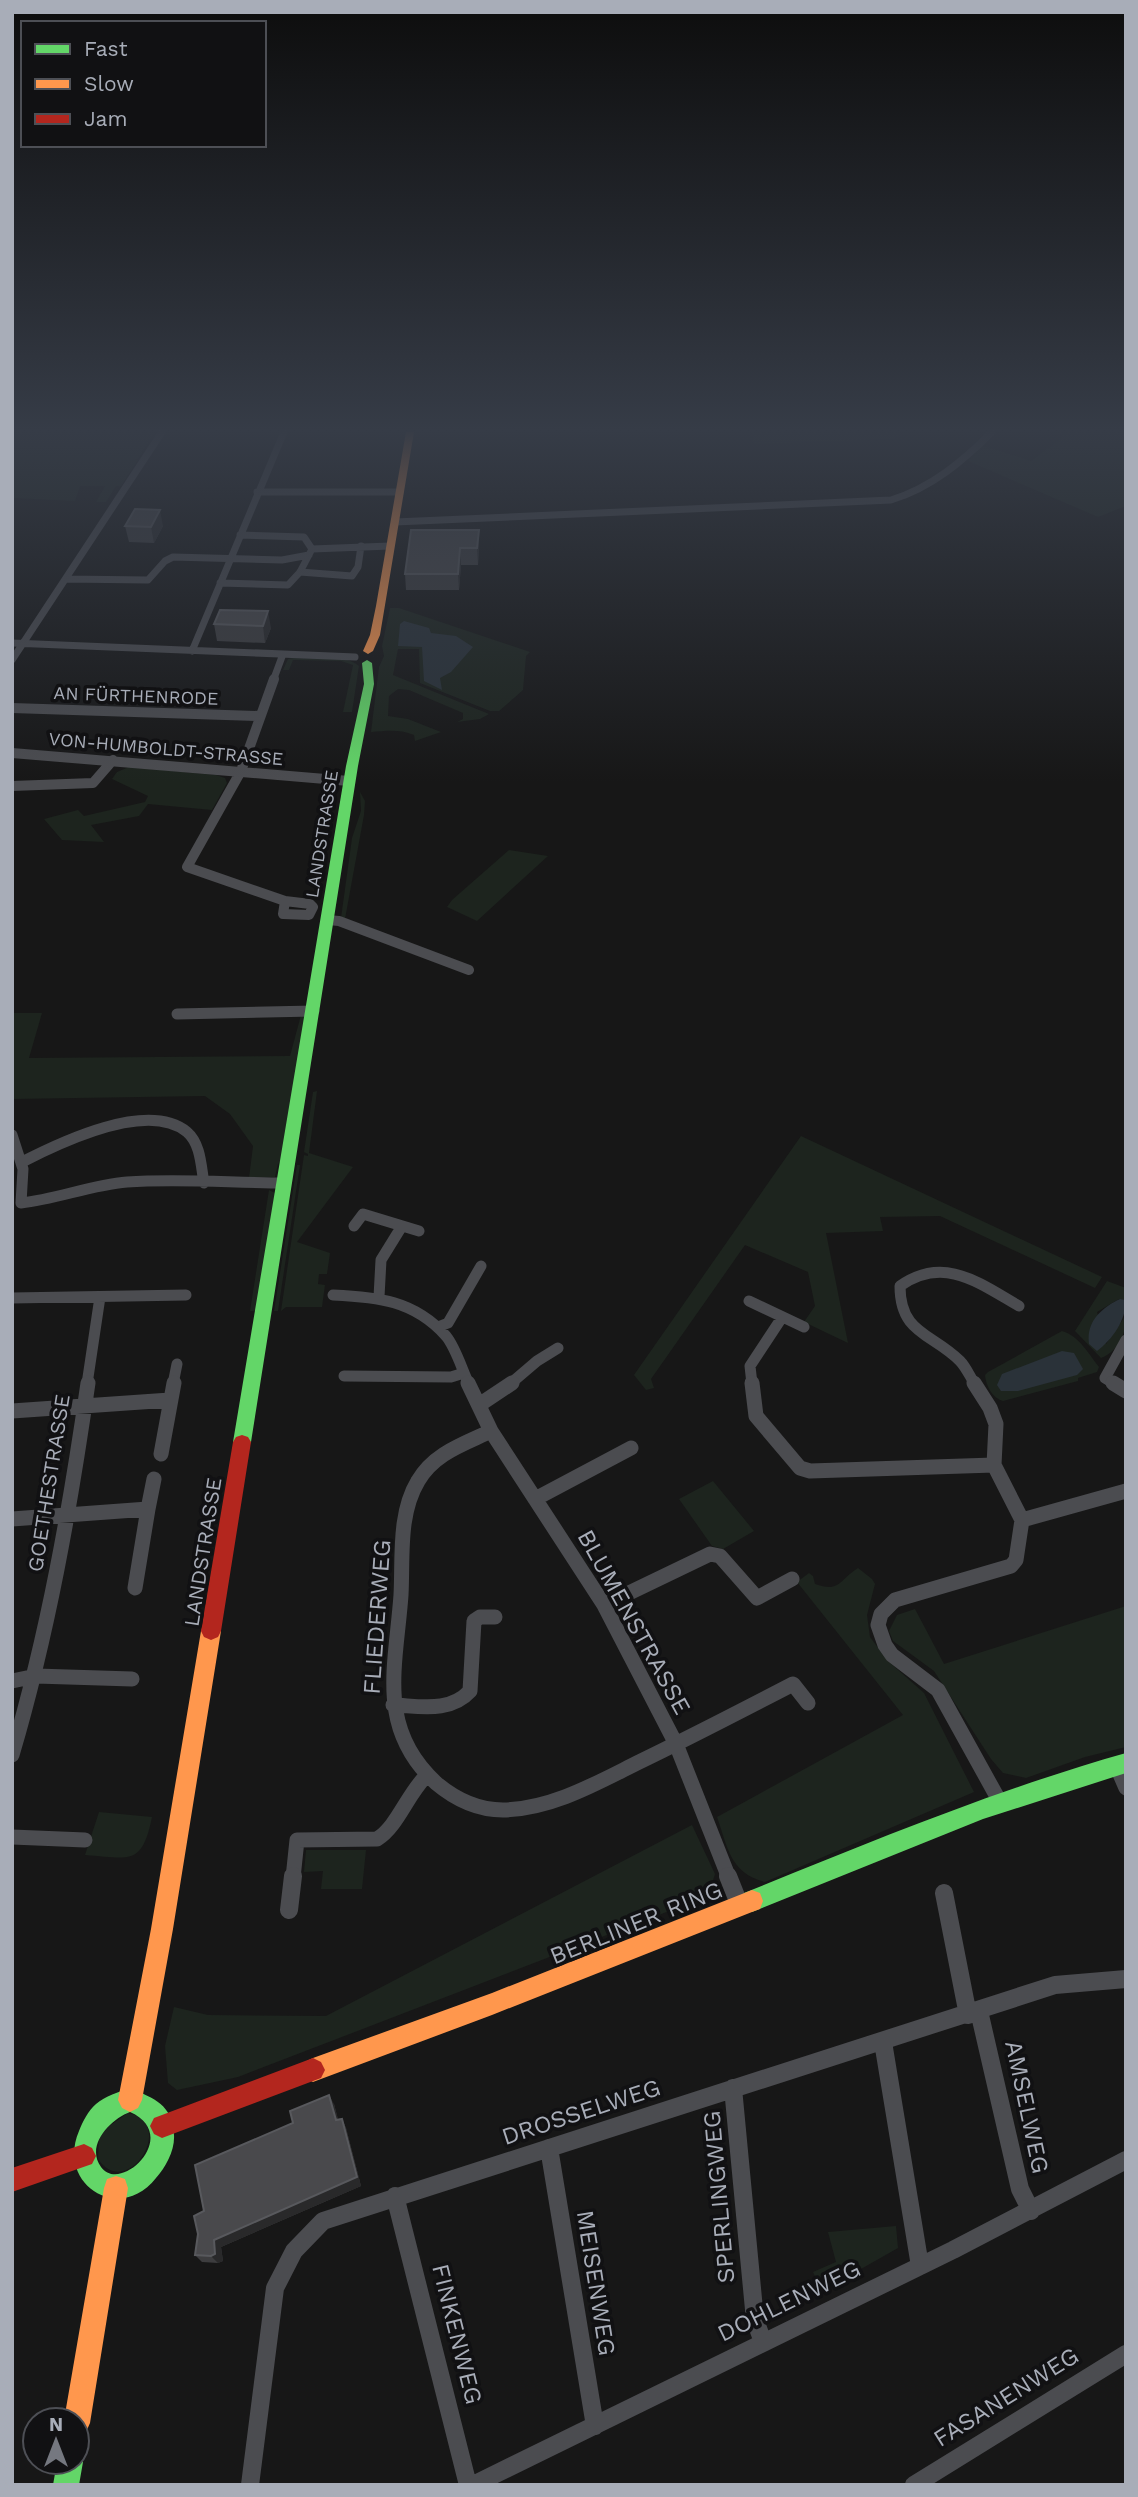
<svg xmlns="http://www.w3.org/2000/svg" width="1138" height="2497" font-family="'Work Sans',sans-serif">
<style>
.green{fill:#1d241e}
.water{fill:#2a3239}
.lines{fill:none;stroke-linecap:round;stroke-linejoin:round}
.street-far4{stroke:#4b4c50;stroke-width:7}
.street-far3{stroke:#4b4c50;stroke-width:10}
.street-far2{stroke:#4b4c50;stroke-width:11}
.street-far1{stroke:#4b4c50;stroke-width:15}
.street{stroke:#4b4c50;stroke-width:18}
.fast{fill:#63d668;fill-rule:evenodd}
.slow{fill:#ff974d;fill-rule:evenodd}
.jam{fill:#b3261e;fill-rule:evenodd}
.wall{fill:#3d3d3f}
.shaded-wall{fill:#29292a}
.building{fill:#49494c;stroke:#58595d;stroke-width:2}
.labels{text-anchor:middle;stroke-width:7;stroke-linejoin:round;paint-order:stroke}
.far-street-label{font-size:18px;fill:#a8adb8;stroke:#111113}
.street-label{font-size:21px;fill:#a8adb8;stroke:#111113}
.near-street-label{font-size:24px;fill:#a8adb8;stroke:#111113}
</style>
<rect width="100%" height="100%" fill="#171717"/>
<path class="green" d="M12,432H152L154,433L138,459H133L138,460L121,486H116L106,502H96L105,486H80L75,501L12,498Z
M752,432H899L898,437L894,439L754,444Z
M1052,432H1126V506L1098,517L968,461L986,440L984,446L1031,461L1064,436Z
M390,608H399L530,652L526,656L523,690L499,711H490L420,683L419,649H398L393,675L489,714L480,719L457,722L463,719V713L409,690L398,689L389,696L388,716L408,719L441,732L415,741L414,735C399,729 387,731 371,732L379,667L384,656L382,646Z
M293,658C313,658 344,653 359,666L352,712H343L353,665L341,661L293,660L289,670H283L288,659Z
M129,767L216,775L225,778L227,783L212,810L148,804L139,816L91,825L104,842L62,840L44,819L78,810L84,816L145,802L148,796L112,779L117,772Z
M360,792L365,801L364,815L345,919L341,918L352,838L361,811Z
M509,850L548,856L477,921L447,907L452,900Z
M12,1013H42L29,1058L290,1056L301,1015L306,1016L284,1157L278,1164L275,1177L249,1178L253,1146L230,1114L205,1096L12,1099Z
M317,1091L309,1153L353,1167L297,1242L330,1253L327,1274H319L318,1284L325,1285L322,1307H286L281,1311L304,1155L308,1156V1154L304,1152L313,1092Z
M801,1136L1102,1277L1095,1288L940,1216L880,1217L883,1231L826,1233L848,1343L804,1322L815,1306L808,1272L745,1245L651,1379L654,1388L646,1390L634,1375Z
M297,1165H300L278,1311H274Z
M269,1190L275,1193L257,1311H250Z
M1107,1281L1126,1288V1300L1119,1299L1097,1312L1106,1344L1126,1315C1126,1334 1120,1350 1101,1358L1075,1331Z
M1062,1331C1078,1335 1089,1354 1099,1367L1097,1372L1078,1378V1381L1003,1401C992,1398 986,1386 985,1375L988,1372Z
M713,1481L754,1531L723,1549L712,1546L679,1499Z
M858,1568L872,1579L875,1584L867,1615L870,1637L888,1661L924,1693L974,1792L765,1882C730,1873 728,1848 717,1817L903,1715L797,1582L809,1573L813,1576L815,1584C840,1593 839,1580 858,1568Z
M1126,1606V1747L1085,1757L1026,1778L1003,1773L991,1759L934,1671L893,1641L889,1631L897,1615L915,1609L944,1664Z
M99,1812L152,1817C142,1867 129,1858 85,1855Z
M692,1825L715,1874L708,1896L238,2077L177,2090L168,2083L165,2046L174,2007L208,2015L326,2016Z
M306,1850H366L362,1889H321L323,1871L304,1872Z
M128,2113C178,2123 127,2202 98,2159L99,2133Z
M896,2226L898,2248L822,2291L813,2272L836,2262L828,2232Z"/>
<path class="water" d="M404,621L429,628L431,633L456,636L473,647L451,672L440,678L442,690L424,681L422,647L398,646L400,624Z
M1120,1299L1126,1300C1126,1320 1113,1339 1097,1351L1089,1344C1086,1322 1101,1308 1120,1299Z
M1062,1351L1074,1353L1083,1369L1077,1375L1018,1391H1001L997,1385L1002,1374Z"/>
<g class="lines">
<path class="street-far4" d="M257,492H400
M395,522L891,500C931,488 963,461 992,432
M312,549L390,546
M300,572L352,576L358,567L361,546
M66,579L148,580L165,561L173,557L282,560L309,555
M220,583L288,585L300,572L312,549L304,537L240,535
M12,643L355,657
M192,651L284,432
M12,660L162,432
M273,681L283,654"/>
<path class="street-far3" d="M274,679L241,771L187,867L285,901
M12,708L259,716
M12,753L349,781
M12,786L93,783L113,760
M285,901L310,904L313,907L309,915L283,914Z
M328,920L339,921L469,970"/>
<path class="street-far2" d="M177,1014L314,1011
M12,1135L23,1169L21,1203C57,1199 91,1185 127,1182C179,1178 233,1183 285,1183
M22,1162C61,1142 148,1100 187,1132C201,1144 201,1167 204,1183
M354,1226L363,1214L419,1231
M333,1295C377,1297 414,1300 446,1336C456,1348 462,1370 469,1384
M379,1297L381,1260L402,1226
M12,1298L186,1295
M749,1301L804,1327
M438,1327L448,1323L481,1266
M344,1376L451,1377L464,1373
M87,1384L100,1297
M173,1384L177,1364
M510,1384L537,1361L558,1348
M752,1384L750,1366L781,1319
M975,1384C970,1377 966,1367 960,1361C932,1333 900,1334 900,1286C944,1255 979,1283 1019,1306
M1115,1384L1105,1378L1126,1340"/>
<path class="street-far1" d="M468,1383L491,1431L604,1605L676,1744L729,1878
M752,1383L756,1416L800,1468L810,1471L994,1465
M974,1383L990,1408L996,1424L994,1465L1022,1520L1016,1560L1011,1566L895,1600L881,1614L878,1625L885,1645L892,1655L938,1690L1000,1802
M1113,1383L1126,1391
M479,1405L512,1383
M12,1411L170,1400
M491,1431C464,1444 434,1453 418,1481C398,1514 403,1558 401,1595C396,1666 376,1728 436,1783C455,1799 478,1810 503,1810C551,1809 595,1784 637,1763C689,1738 741,1711 793,1684L808,1703
M161,1454L174,1383
M535,1499L631,1448
M12,1519L148,1509L154,1479
M1022,1520L1126,1491
M135,1588L148,1509
M604,1605L710,1554L720,1556L757,1598L792,1579
M12,1681L36,1676L132,1679
M393,1705C420,1706 450,1713 470,1691L474,1621L480,1617H495
M12,1755C48,1633 70,1509 88,1383
M1116,1765L1126,1788
M12,1837L85,1840
M293,1878L297,1840L377,1839C397,1827 407,1795 426,1776"/>
<path class="street" d="M728,1876L740,1906
M944,1893L968,2015
M289,1910L293,1876
M979,2011L1020,2189L1031,2211
M883,2042L920,2266
M733,2088L755,2320L763,2342
M549,2148L595,2426
M395,2196L468,2485
M250,2485L275,2288L294,2251L323,2221L1055,1985L1126,1979
M473,2485L953,2250L1126,2160
M914,2485L1126,2354"/>
<path class="fast" d="M367,660L372,663L374,684L358,766L251,1442L248,1447L242,1449L236,1447L233,1442L346,766L364,684L362,663Z
M1126,1753V1773L983,1819L752,1912L744,1909L741,1901L744,1893C870,1842 995,1790 1126,1753Z
M130,2088C155,2099 172,2104 174,2135C175,2150 166,2167 156,2178C120,2224 56,2185 79,2131C83,2121 88,2111 96,2104C105,2096 119,2092 130,2088ZM130,2112C182,2135 121,2195 101,2167C85,2145 111,2119 130,2112Z
M77,2452L83,2462L79,2485H53L57,2462H77Z"/>
<path class="slow" d="M406,432H414L380,635L373,651L368,654L363,651L370,635L376,606Z
M211,1622L218,1625L221,1631L173,1929L142,2100L138,2108L130,2112L122,2108L118,2100L151,1929L201,1631L204,1625Z
M752,1890L760,1893L763,1901L760,1909L752,1912L492,2015L313,2082L305,2078L301,2070L305,2062L313,2058L492,1993Z
M116,2176L125,2179L128,2188L90,2423L86,2432L77,2436V2420H64L104,2188L107,2179Z"/>
<path class="jam" d="M242,1435L248,1437L251,1442L221,1631L218,1637L211,1640L204,1637L201,1631L233,1442L236,1437Z
M313,2058L321,2062L325,2070L321,2078L162,2138L154,2134L150,2126L154,2118Z
M84,2144L92,2148L96,2156L92,2164L12,2192V2168Z"/>
</g>
<path class="wall" d="M125,526H163L154,543L129,542Z
M479,530V546L478,565H461L459,590H406L405,574Z
M220,610L271,628L265,643L217,641L214,624Z
M334,2104L338,2120L342,2119L346,2128L361,2186L221,2247L223,2261L218,2263L202,2262L195,2255L204,2211L293,2123Z"/>
<path class="shaded-wall" d="M160,510L163,526L154,543L151,527Z
M479,530V546L478,565L477,548Z
M460,548L461,565L459,590L458,574Z
M268,611L271,628L265,643L263,626Z
M329,2095L334,2104L341,2130L336,2120Z
M342,2119L346,2128L361,2186L221,2247L223,2261L218,2263L211,2256L214,2240Z"/>
<path class="building" d="M135,509L160,510L151,527L125,526Z
M411,530H479L477,548H460L458,574H405Z
M220,610L268,611L263,626L214,624Z
M329,2095L336,2120L342,2119L357,2177L214,2240L215,2254L211,2256L195,2255L198,2234L194,2216L204,2211L195,2165L293,2123L290,2111Z"/>
<linearGradient id="sky" x2="0" y2="1"><stop stop-color="#0d0d0d"/><stop offset="0.55" stop-color="#363c47"/><stop offset="1" stop-color="#363c47" stop-opacity="0"/></linearGradient>
<rect width="1138" height="782" fill="url(#sky)"/>
<g class="labels">
<g class="far-street-label">
<text transform="translate(136 696) rotate(2)" y="6">AN FÜRTHENRODE</text>
<text transform="translate(166 749) rotate(5)" y="6">VON-HUMBOLDT-STRASSE</text>
<text transform="translate(322 834) rotate(-81)" y="6">LANDSTRASSE</text>
</g>
<g class="street-label">
<text transform="translate(49 1483) rotate(-81)" y="7">GOETHESTRASSE</text>
<text transform="translate(203 1552) rotate(-81)" y="7">LANDSTRASSE</text>
</g>
<g class="near-street-label">
<text transform="translate(377 1617) rotate(-86)" y="8">FLIEDERWEG</text>
<text transform="translate(634 1622) rotate(61)" y="8">BLUMENSTRASSE</text>
<text transform="translate(636 1923) rotate(-22)" y="8">BERLINER RING</text>
<text transform="translate(1027 2107) rotate(78)" y="8">AMSELWEG</text>
<text transform="translate(581 2112) rotate(-18)" y="8">DROSSELWEG</text>
<text transform="translate(719 2197) rotate(-95)" y="8">SPERLINGWEG</text>
<text transform="translate(596 2283) rotate(81)" y="8">MEISENWEG</text>
<text transform="translate(789 2301) rotate(-26)" y="8">DOHLENWEG</text>
<text transform="translate(457 2334) rotate(76)" y="8">FINKENWEG</text>
<text transform="translate(1006 2397) rotate(-32)" y="8">FASANENWEG</text>
</g>
</g>
<rect width="1138" height="2497" fill="none" stroke="#a8adb8" stroke-width="28"/>
<rect x="21" y="21" width="245" height="126" fill="#111113" stroke="#4d4f55" stroke-width="2"/>
<rect x="35" y="44" width="35" height="10" fill="#63d668" stroke="#4d4f55" stroke-width="2"/>
<text x="84" y="56" font-size="21" fill="#a8adb8">Fast</text>
<rect x="35" y="79" width="35" height="10" fill="#ff974d" stroke="#4d4f55" stroke-width="2"/>
<text x="84" y="91" font-size="21" fill="#a8adb8">Slow</text>
<rect x="35" y="114" width="35" height="10" fill="#b3261e" stroke="#4d4f55" stroke-width="2"/>
<text x="84" y="126" font-size="21" fill="#a8adb8">Jam</text>
<g transform="translate(56 2441)"><circle r="33" fill="#111113" stroke="#4d4f55" stroke-width="2"/>
<path d="M0-5L12 26L0 18L-12 26Z" fill="#757880"/>
<text y="-10" font-size="19" font-weight="bold" text-anchor="middle" fill="#a8adb8">N</text>
</g>
</svg>
